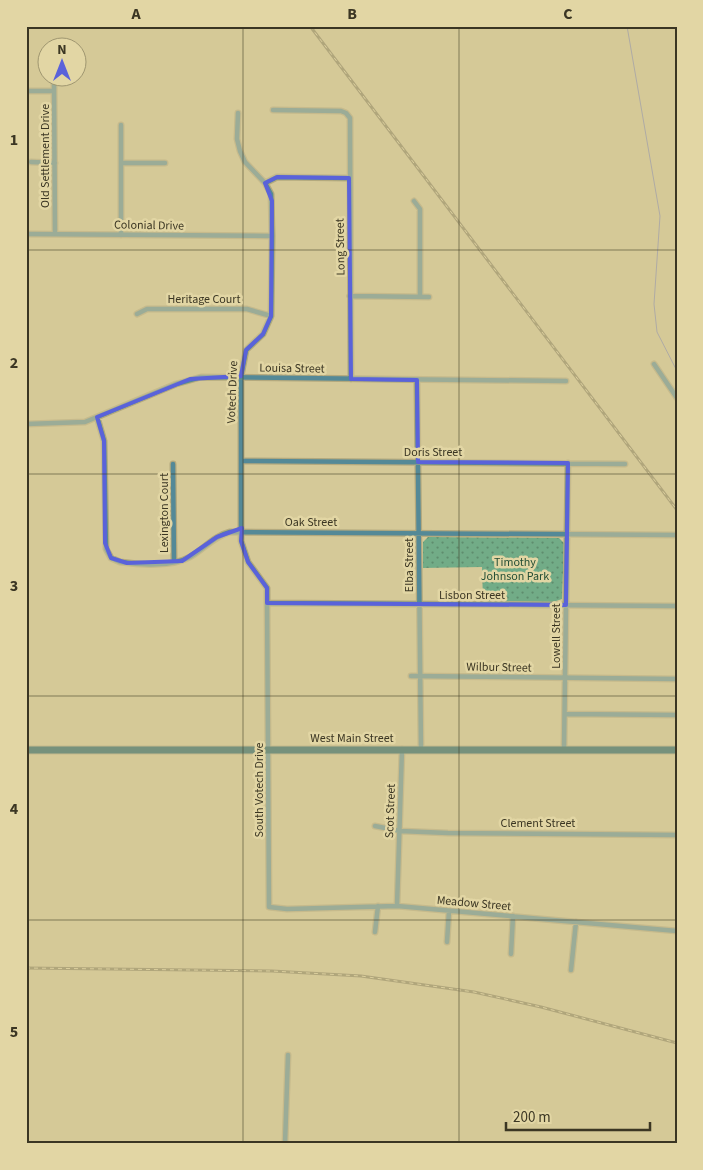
<svg xmlns="http://www.w3.org/2000/svg" width="703" height="1170" font-family="'Source Sans 3',sans-serif">
<style>
.grass{fill:url(#grass-dots)}
.lines{fill:none;stroke-linecap:round;stroke-linejoin:round}
.stream{stroke:#8087b5;stroke-width:1}
.minor-casing{stroke:#b3a97e;stroke-width:7}
.primary-casing{stroke:#b3a97e;stroke-width:9}
.minor{stroke:#548997;stroke-width:4.5}
.primary{stroke:#034e5c;stroke-width:7}
.rail-casing{stroke:#847c5a;stroke-width:3}
.rail{stroke:#e2d6a4;stroke-width:1;stroke-dasharray:4;stroke-linecap:butt}
.marked{fill:none;stroke:#5a62da;stroke-width:4;stroke-linejoin:round}
.grid{fill:none;stroke:#3b3623;stroke-width:1;stroke-opacity:0.55}
.labels{text-anchor:middle;stroke-width:5;stroke-linejoin:round;paint-order:stroke}
.street-label{font-size:12px;fill:#3b3623;stroke:#e2d6a4}
.park-label{font-size:12px;fill:#234e35;stroke:#e2d6a4}
.neatline{fill:none;stroke:#3b3623;stroke-width:2}
.grid-label{font-size:16px;text-anchor:middle;font-weight:bold;fill:#3b3623}
</style>
<defs>
<pattern id="grass-dots" width="8" height="8" patternUnits="userSpaceOnUse" patternTransform="scale(1.25)"><rect width="8" height="8" fill="#72ac87"/><path d="M2 2h.1M6 6h.1" fill="none" stroke="#5f8d6e" stroke-width="1.8" stroke-linecap="round"/></pattern>
</defs>
<rect width="100%" height="100%" fill="#d5c998"/>
<path class="grass" d="M428,537L559,538L564,543L562,599L553,602L483,601L482,567L423,568V542Z"/>
<g class="lines">
<path class="stream" d="M627,26L660,216L654,304L657,332L677,371"/>
<defs>
<path id="minor" d="M54,78L55,234
M26,91H54
M273,110L341,111L346,113L350,118L351,379
M238,113L237,139L240,151L245,162L265,183L271,194L272,236L271,316L263,334L246,350L241,376V541L248,562L267,588V593L269,907L287,909L397,906L677,931
M121,125V235
M31,162L55,163
M121,163H165
M265,183L277,177L349,178
M414,201L420,209V297
M26,234L272,236
M350,296L429,297
M137,314L147,309H247L271,316
M654,364L677,398
M417,380L421,749
M97,417L104,441L106,549L111,558L120,562C140,565 172,567 190,557C204,549 214,536 230,532L677,535
M26,424L85,422L176,384L201,377L566,381
M241,461L625,464
M173,464L174,562
M267,603L677,606
M411,676L677,679
M565,714L677,715
M564,749L568,463
M375,826L400,831L448,833L677,835
M397,906L402,749
M375,932L378,906
M447,942L449,911
M511,954L513,916
M571,970L576,922
M285,1144L288,1055"/>
<path id="primary" d="M26,750H677"/>
</defs>
<use href="#minor" class="minor-casing"/>
<use href="#primary" class="primary-casing"/>
<use href="#minor" class="minor"/>
<use href="#primary" class="primary"/>
<defs>
<path id="rail" d="M310,26L677,510
M26,968L272,971L361,976L474,992L541,1007L677,1043"/>
</defs>
<use href="#rail" class="rail-casing"/>
<use href="#rail" class="rail"/>
</g>
<path d="M0 0H703V1170H0ZM277,177L349,178L351,379L417,380L418,462L568,463L566,605L267,603V588L248,562L241,541L242,528L217,537L182,561L127,563L111,558L105,543L104,441L97,417L190,379L241,376L246,350L263,334L271,316L272,201L265,183Z" fill="#d5c998" fill-opacity=".55" fill-rule="evenodd"/>
<path class="marked" d="M277,177L349,178L351,379L417,380L418,462L568,463L566,605L267,603V588L248,562L241,541L242,528L217,537L182,561L127,563L111,558L105,543L104,441L97,417L190,379L241,376L246,350L263,334L271,316L272,201L265,183Z"/>
<path class="grid" d="M243,26V1144M459,26V1144M26,250H677M26,474H677M26,696H677M26,920H677"/>
<g class="labels">
<g class="street-label">
<text transform="translate(45 156) rotate(-90)" y="4">Old Settlement Drive</text>
<text transform="translate(149 225) rotate(1)" y="4">Colonial Drive</text>
<text transform="translate(340 247) rotate(-91)" y="4">Long Street</text>
<text x="204" y="303">Heritage Court</text>
<text transform="translate(292 368) rotate(1)" y="4">Louisa Street</text>
<text transform="translate(232 392) rotate(-88)" y="4">Votech Drive</text>
<text x="433" y="456">Doris Street</text>
<text transform="translate(164 513) rotate(-90)" y="4">Lexington Court</text>
<text x="311" y="526">Oak Street</text>
<text transform="translate(409 565) rotate(-90)" y="4">Elba Street</text>
<text x="472" y="599">Lisbon Street</text>
<text transform="translate(556 636) rotate(-90)" y="4">Lowell Street</text>
<text transform="translate(499 667) rotate(1)" y="4">Wilbur Street</text>
<text x="352" y="742">West Main Street</text>
<text transform="translate(259 790) rotate(-90)" y="4">South Votech Drive</text>
<text transform="translate(390 811) rotate(-88)" y="4">Scot Street</text>
<text x="538" y="827">Clement Street</text>
<text transform="translate(474 903) rotate(5)" y="4">Meadow Street</text>
</g>
<g class="park-label">
<text x="515" y="566">Timothy<tspan x="515" dy="14">Johnson Park</tspan></text>
</g>
</g>
<rect width="703" height="1170" fill="none" stroke="#e2d6a4" stroke-width="55"/>
<g transform="translate(62 62)"><circle r="24" fill="#e2d6a4" stroke="#9f9670"/>
<path d="M0-4L9 19L0 12L-9 19Z" fill="#5a62da"/>
<text y="-8" font-size="14" font-weight="bold" text-anchor="middle" fill="#3b3623">N</text>
</g>
<path d="M506 1122v8h144v-8" fill="none" stroke="#3b3623" stroke-width="2.5"/>
<text x="513" y="1122" font-size="15" fill="#3b3623" stroke="#e2d6a4" stroke-width="4" paint-order="stroke">200 m</text>
<rect x="28" y="28" width="648" height="1114" class="neatline"/>
<g class="grid-label">
<text x="136" y="19">A</text>
<text x="352" y="19">B</text>
<text x="568" y="19">C</text>
<text x="14" y="145">1</text>
<text x="14" y="368">2</text>
<text x="14" y="591">3</text>
<text x="14" y="814">4</text>
<text x="14" y="1037">5</text>
</g>
</svg>
